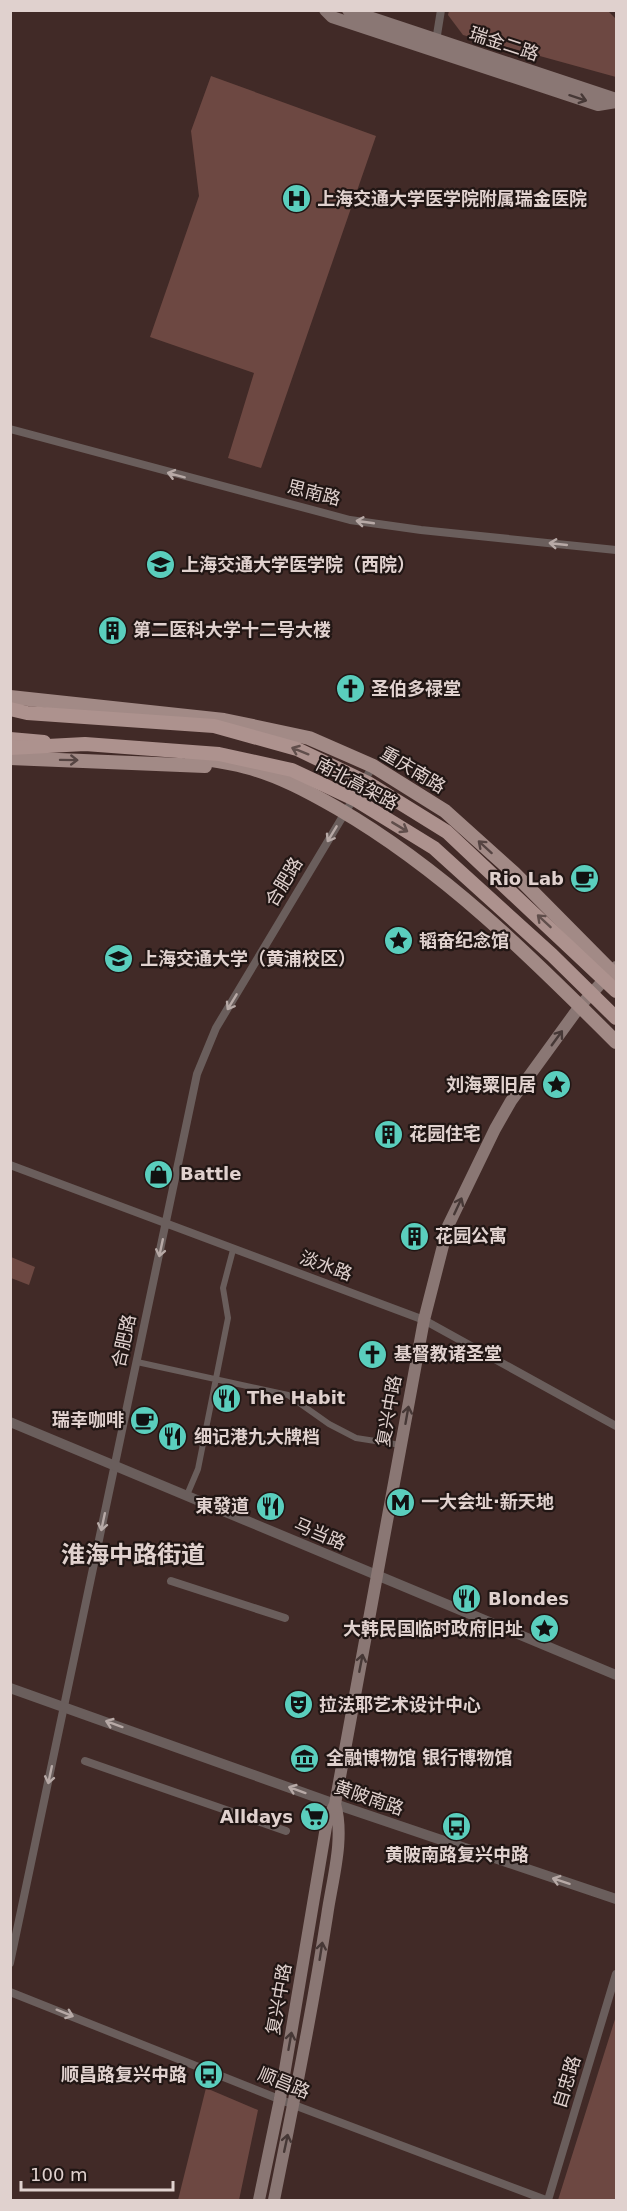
<svg xmlns="http://www.w3.org/2000/svg" width="627" height="2211" font-family="'DejaVu Sans','Noto Sans SC',sans-serif">
<style>
.green{fill:#6d4842}
.lines{fill:none;stroke-linecap:round;stroke-linejoin:round}
.pedestrian{stroke:#6a5e5c;stroke-width:6}
.minor{stroke:#6a5e5c;stroke-width:8}
.tertiary{stroke:#6a5e5c;stroke-width:10}
.secondary{stroke:#8a7774;stroke-width:12}
.primary{stroke:#a28a86;stroke-width:14}
.trunk{stroke:#ad928e;stroke-width:14}
.trunk-bridge{stroke:#ad928e;stroke-width:14}
.oneway{stroke:#463836}
.oneway2{stroke:#b7a9a6}
.oneway3{stroke:#604e4b}
.oneway4{stroke:#554442}
.labels{text-anchor:middle;stroke-width:4.5;stroke-linejoin:round;paint-order:stroke}
.street-label{font-size:18px;fill:#e0d1ce;stroke:#211614}
.poi-label{font-size:18px;font-weight:bold;fill:#e0d1ce;stroke:#211614;text-anchor:start}
.district-label{font-size:24px;font-weight:bold;fill:#e0d1ce;stroke:#211614}
</style>
<rect width="100%" height="100%" fill="#412a27"/>
<path class="green" d="M449,11H608L616,19V77L463,35L448,15Z
M211,76L376,136L261,468L228,458L254,373L150,337L199,196L191,131Z
M11,1257L35,1267L29,1285L11,1278Z
M616,2016V2200H558Z
M206,2088L258,2110L239,2200H178Z"/>
<g class="lines">
<path class="pedestrian" d="M137,1362L288,1395L329,1424L356,1438L401,1445
M187,1495L198,1469L228,1318L223,1288L233,1250"/>
<path class="minor" d="M436,41L441,10
M10,429L350,520L421,530L616,550
M10,1165L424,1320L616,1426
M171,1581L285,1618
M85,1761L286,1831
M10,1963L197,1074L216,1028L373,766
M10,1992L294,2105L546,2200
M548,2200L616,1974"/>
<path class="tertiary" d="M10,1422L616,1675
M10,1688L335,1804L616,1899"/>
<path class="secondary" d="M325,10L332,17L598,105L616,102
M348,10L616,99
M259,2200L280,2099L327,1821L335,1804L424,1320L448,1226L495,1129L511,1101L580,1006L616,967
M274,2200C293,2106 312,2012 327,1916C332,1880 345,1839 335,1804"/>
<path class="primary" d="M10,697L224,720L309,738L373,766L445,811L514,873L616,976
M192,757C210,760 228,762 246,767C278,775 309,792 337,808C444,870 530,956 616,1042
M10,758L205,766"/>
<path class="trunk" d="M10,739L44,742"/>
<path class="trunk-bridge" d="M10,709L27,713L214,726L297,749L368,783L447,832L616,991
M10,748L85,744L219,754L292,770L356,800L434,848L552,955L616,1018"/>
</g>
<defs><path id="oneway-shaft" d="M-6 0H5M1.5-3L5.5 0L1.5 3" fill="none" stroke-width="1.6" stroke-linecap="round" stroke-linejoin="round" transform="scale(1.5)"/></defs>
<g class="oneway">
<use href="#oneway-shaft" transform="translate(578 98) rotate(18)"/>
<use href="#oneway-shaft" transform="translate(557 1038) rotate(-54)"/>
<use href="#oneway-shaft" transform="translate(458 1206) rotate(-65)"/>
<use href="#oneway-shaft" transform="translate(407 1415) rotate(-80)"/>
<use href="#oneway-shaft" transform="translate(361 1663) rotate(-79)"/>
<use href="#oneway-shaft" transform="translate(321 1951) rotate(-81)"/>
<use href="#oneway-shaft" transform="translate(290 2041) rotate(-80)"/>
<use href="#oneway-shaft" transform="translate(286 2143) rotate(-78)"/>
</g>
<g class="oneway2">
<use href="#oneway-shaft" transform="translate(176 475) rotate(-165)"/>
<use href="#oneway-shaft" transform="translate(365 522) rotate(-172)"/>
<use href="#oneway-shaft" transform="translate(558 544) rotate(-174)"/>
<use href="#oneway-shaft" transform="translate(332 834) rotate(121)"/>
<use href="#oneway-shaft" transform="translate(232 1002) rotate(121)"/>
<use href="#oneway-shaft" transform="translate(161 1248) rotate(102)"/>
<use href="#oneway-shaft" transform="translate(103 1522) rotate(102)"/>
<use href="#oneway-shaft" transform="translate(114 1724) rotate(-160)"/>
<use href="#oneway-shaft" transform="translate(50 1775) rotate(102)"/>
<use href="#oneway-shaft" transform="translate(297 1790) rotate(-160)"/>
<use href="#oneway-shaft" transform="translate(561 1881) rotate(-162)"/>
<use href="#oneway-shaft" transform="translate(65 2013) rotate(22)"/>
</g>
<g class="oneway3">
<use href="#oneway-shaft" transform="translate(300 751) rotate(-158)"/>
<use href="#oneway-shaft" transform="translate(400 827) rotate(31)"/>
<use href="#oneway-shaft" transform="translate(544 921) rotate(-137)"/>
</g>
<g class="oneway4">
<use href="#oneway-shaft" transform="translate(69 760) rotate(1)"/>
<use href="#oneway-shaft" transform="translate(485 847) rotate(-138)"/>
</g>
<defs>
<symbol id="hospital-disc" viewBox="-11 -11 22 22"><circle r="9.5" fill="#5acebd" stroke="#211614"/><path d="M-5-5h3v3.5h4V-5h3V5h-3V1.5h-4V5h-3Z" fill="#111"/></symbol>
<symbol id="school-disc" viewBox="-11 -11 22 22"><circle r="9.5" fill="#5acebd" stroke="#211614"/><path d="M0-5L7-2L0 1L-7-2ZM-4 1L0 2.5L4 1V4Q0 6-4 4Z" fill="#111"/></symbol>
<symbol id="building-disc" viewBox="-11 -11 22 22"><circle r="9.5" fill="#5acebd" stroke="#211614"/><path d="M-4-6H4V6H1V3H-1V6H-4ZM-2.5-4.3h1.7v1.8h-1.7ZM.8-4.3h1.7v1.8H.8ZM-2.5-1h1.7V.8h-1.7ZM.8-1h1.7V.8H.8Z" fill="#111"/></symbol>
<symbol id="church-disc" viewBox="-11 -11 22 22"><circle r="9.5" fill="#5acebd" stroke="#211614"/><path d="M-1.2-6h2.4v3.5h3.3v2.4h-3.3V6h-2.4V-.1h-3.3v-2.4h3.3Z" fill="#111"/></symbol>
<symbol id="cafe-disc" viewBox="-11 -11 22 22"><circle r="9.5" fill="#5acebd" stroke="#211614"/><path d="M-5.5-4.5H6V0H3Q3 3.5 0 3.5H-2.5Q-5.5 3.5-5.5 0ZM3-3.2v2h1.7v-2ZM-6 4.5H4V6H-6Z" fill="#111"/></symbol>
<symbol id="sight-disc" viewBox="-11 -11 22 22"><circle r="9.5" fill="#5acebd" stroke="#211614"/><path d="M0-6L1.8-2.2L6-1.7L2.9 1.2L3.7 5.4L0 3.3L-3.7 5.4L-2.9 1.2L-6-1.7L-1.8-2.2Z" fill="#111"/></symbol>
<symbol id="university-disc" viewBox="-11 -11 22 22"><circle r="9.5" fill="#5acebd" stroke="#211614"/><path d="M0-5L7-2L0 1L-7-2ZM-4 1L0 2.5L4 1V4Q0 6-4 4Z" fill="#111"/></symbol>
<symbol id="shop-disc" viewBox="-11 -11 22 22"><circle r="9.5" fill="#5acebd" stroke="#211614"/><path d="M-5-2.5h2.3a2.7 3.5 0 0 1 5.4 0H5L5.5 6h-11ZM-1.5-2.5h3a1.5 2.3 0 0 0-3 0Z" fill="#111"/></symbol>
<symbol id="restaurant-disc" viewBox="-11 -11 22 22"><circle r="9.5" fill="#5acebd" stroke="#211614"/><path d="M-5-6h1v4h1v-4h1v4h1v-4h1v5L-1.5 .5V6h-2V.5L-5-1ZM5-6V6H3V1.5H1.5Q1.5-4 5-6Z" fill="#111"/></symbol>
<symbol id="metro-disc" viewBox="-11 -11 22 22"><circle r="9.5" fill="#5acebd" stroke="#211614"/><path d="M-5.5 5V-5H-3L0 0L3-5H5.5V5H3V-.5L0 4L-3-.5V5Z" fill="#111"/></symbol>
<symbol id="theatre-disc" viewBox="-11 -11 22 22"><circle r="9.5" fill="#5acebd" stroke="#211614"/><path d="M-5-5.5Q0-4 5-5.5V0Q5 5 0 6Q-5 5-5 0ZM-3.3-2.5H-1v1.5H-3.3ZM1-2.5H3.3v1.5H1ZM-2.8 1Q0 5.5 2.8 1Z" fill="#111"/></symbol>
<symbol id="museum-disc" viewBox="-11 -11 22 22"><circle r="9.5" fill="#5acebd" stroke="#211614"/><path d="M0-6L6-3V-2H-6V-3ZM-5-1h2V3h-2ZM-1-1h2V3h-2ZM3-1h2V3H3ZM-6 4H6V6H-6Z" fill="#111"/></symbol>
<symbol id="supermarket-disc" viewBox="-11 -11 22 22"><circle r="9.5" fill="#5acebd" stroke="#211614"/><path d="M-6-5.5h2.5l.6 2H6L4.5 2H-2.5L-4.4-4H-6ZM-1.5 3.2a1.3 1.3 0 1 0 .1 0ZM3 3.2a1.3 1.3 0 1 0 .1 0Z" fill="#111"/></symbol>
<symbol id="bus-disc" viewBox="-11 -11 22 22"><circle r="9.5" fill="#5acebd" stroke="#211614"/><path d="M-5-6H5V4H4V6H2V4H-2V6H-4V4H-5ZM-3.5-4V0h7V-4ZM-3.5 1.2v1.5H-2V1.2ZM2 1.2v1.5H3.5V1.2Z" fill="#111"/></symbol>
</defs>
<g fill-rule="evenodd">
<use href="#hospital-disc" x="280" y="182" width="33" height="33"/>
<use href="#school-disc" x="144" y="548" width="33" height="33"/>
<use href="#building-disc" x="96" y="614" width="33" height="33"/>
<use href="#church-disc" x="334" y="672" width="33" height="33"/>
<use href="#cafe-disc" x="568" y="862" width="33" height="33"/>
<use href="#sight-disc" x="382" y="924" width="33" height="33"/>
<use href="#university-disc" x="102" y="942" width="33" height="33"/>
<use href="#sight-disc" x="540" y="1068" width="33" height="33"/>
<use href="#building-disc" x="372" y="1118" width="33" height="33"/>
<use href="#shop-disc" x="142" y="1158" width="33" height="33"/>
<use href="#building-disc" x="398" y="1220" width="33" height="33"/>
<use href="#church-disc" x="356" y="1338" width="33" height="33"/>
<use href="#restaurant-disc" x="210" y="1382" width="33" height="33"/>
<use href="#cafe-disc" x="128" y="1404" width="33" height="33"/>
<use href="#restaurant-disc" x="156" y="1420" width="33" height="33"/>
<use href="#metro-disc" x="384" y="1486" width="33" height="33"/>
<use href="#restaurant-disc" x="254" y="1490" width="33" height="33"/>
<use href="#restaurant-disc" x="450" y="1582" width="33" height="33"/>
<use href="#sight-disc" x="528" y="1612" width="33" height="33"/>
<use href="#theatre-disc" x="282" y="1688" width="33" height="33"/>
<use href="#museum-disc" x="288" y="1742" width="33" height="33"/>
<use href="#supermarket-disc" x="298" y="1800" width="33" height="33"/>
<use href="#bus-disc" x="440" y="1810" width="33" height="33"/>
<use href="#bus-disc" x="192" y="2058" width="33" height="33"/>
</g>
<g class="labels">
<g class="street-label">
<text transform="translate(504 44) rotate(18)" y="6">瑞金二路</text>
<text transform="translate(314 493) rotate(14)" y="6">思南路</text>
<text transform="translate(413 770) rotate(31)" y="6">重庆南路</text>
<text transform="translate(357 784) rotate(28)" y="6">南北高架路</text>
<text transform="translate(284 882) rotate(-59)" y="6">合肥路</text>
<text transform="translate(326 1266) rotate(20)" y="6">淡水路</text>
<text transform="translate(124 1341) rotate(-78)" y="6">合肥路</text>
<text transform="translate(389 1411) rotate(-80)" y="6">复兴中路</text>
<text transform="translate(320 1534) rotate(23)" y="6">马当路</text>
<text transform="translate(369 1798) rotate(19)" y="6">黄陂南路</text>
<text transform="translate(279 1999) rotate(-80)" y="6">复兴中路</text>
<text transform="translate(567 2082) rotate(-73)" y="6">自忠路</text>
<text transform="translate(284 2083) rotate(22)" y="6">顺昌路</text>
</g>
<g class="poi-label">
<text x="317" y="205">上海交通大学医学院附属瑞金医院</text>
<text x="181" y="571">上海交通大学医学院（西院）</text>
<text x="133" y="636">第二医科大学十二号大楼</text>
<text x="371" y="695">圣伯多禄堂</text>
<text x="564" y="885" text-anchor="end">Rio Lab</text>
<text x="419" y="947">韬奋纪念馆</text>
<text x="140" y="965">上海交通大学（黄浦校区）</text>
<text x="536" y="1091" text-anchor="end">刘海粟旧居</text>
<text x="409" y="1140">花园住宅</text>
<text x="180" y="1180">Battle</text>
<text x="435" y="1242">花园公寓</text>
<text x="394" y="1360">基督教诸圣堂</text>
<text x="247" y="1404">The Habit</text>
<text x="124" y="1426" text-anchor="end">瑞幸咖啡</text>
<text x="194" y="1443">细记港九大牌档</text>
<text x="421" y="1508">一大会址·新天地</text>
<text x="249" y="1512" text-anchor="end">東發道</text>
<text x="488" y="1605">Blondes</text>
<text x="523" y="1635" text-anchor="end">大韩民国临时政府旧址</text>
<text x="319" y="1711">拉法耶艺术设计中心</text>
<text x="326" y="1764">全融博物馆 银行博物馆</text>
<text x="293" y="1823" text-anchor="end">Alldays</text>
<text x="457" y="1861" text-anchor="middle">黄陂南路复兴中路</text>
<text x="187" y="2081" text-anchor="end">顺昌路复兴中路</text>
</g>
<g class="district-label">
<text x="133" y="1563">淮海中路街道</text>
</g>
</g>
<rect width="627" height="2211" fill="none" stroke="#e0d1ce" stroke-width="24"/>
<path d="M21 2181v9h152v-9" fill="none" stroke="#e0d1ce" stroke-width="3"/>
<text x="30" y="2181" font-size="18" fill="#e0d1ce" stroke="#211614" stroke-width="4.5" paint-order="stroke">100 m</text>
</svg>
